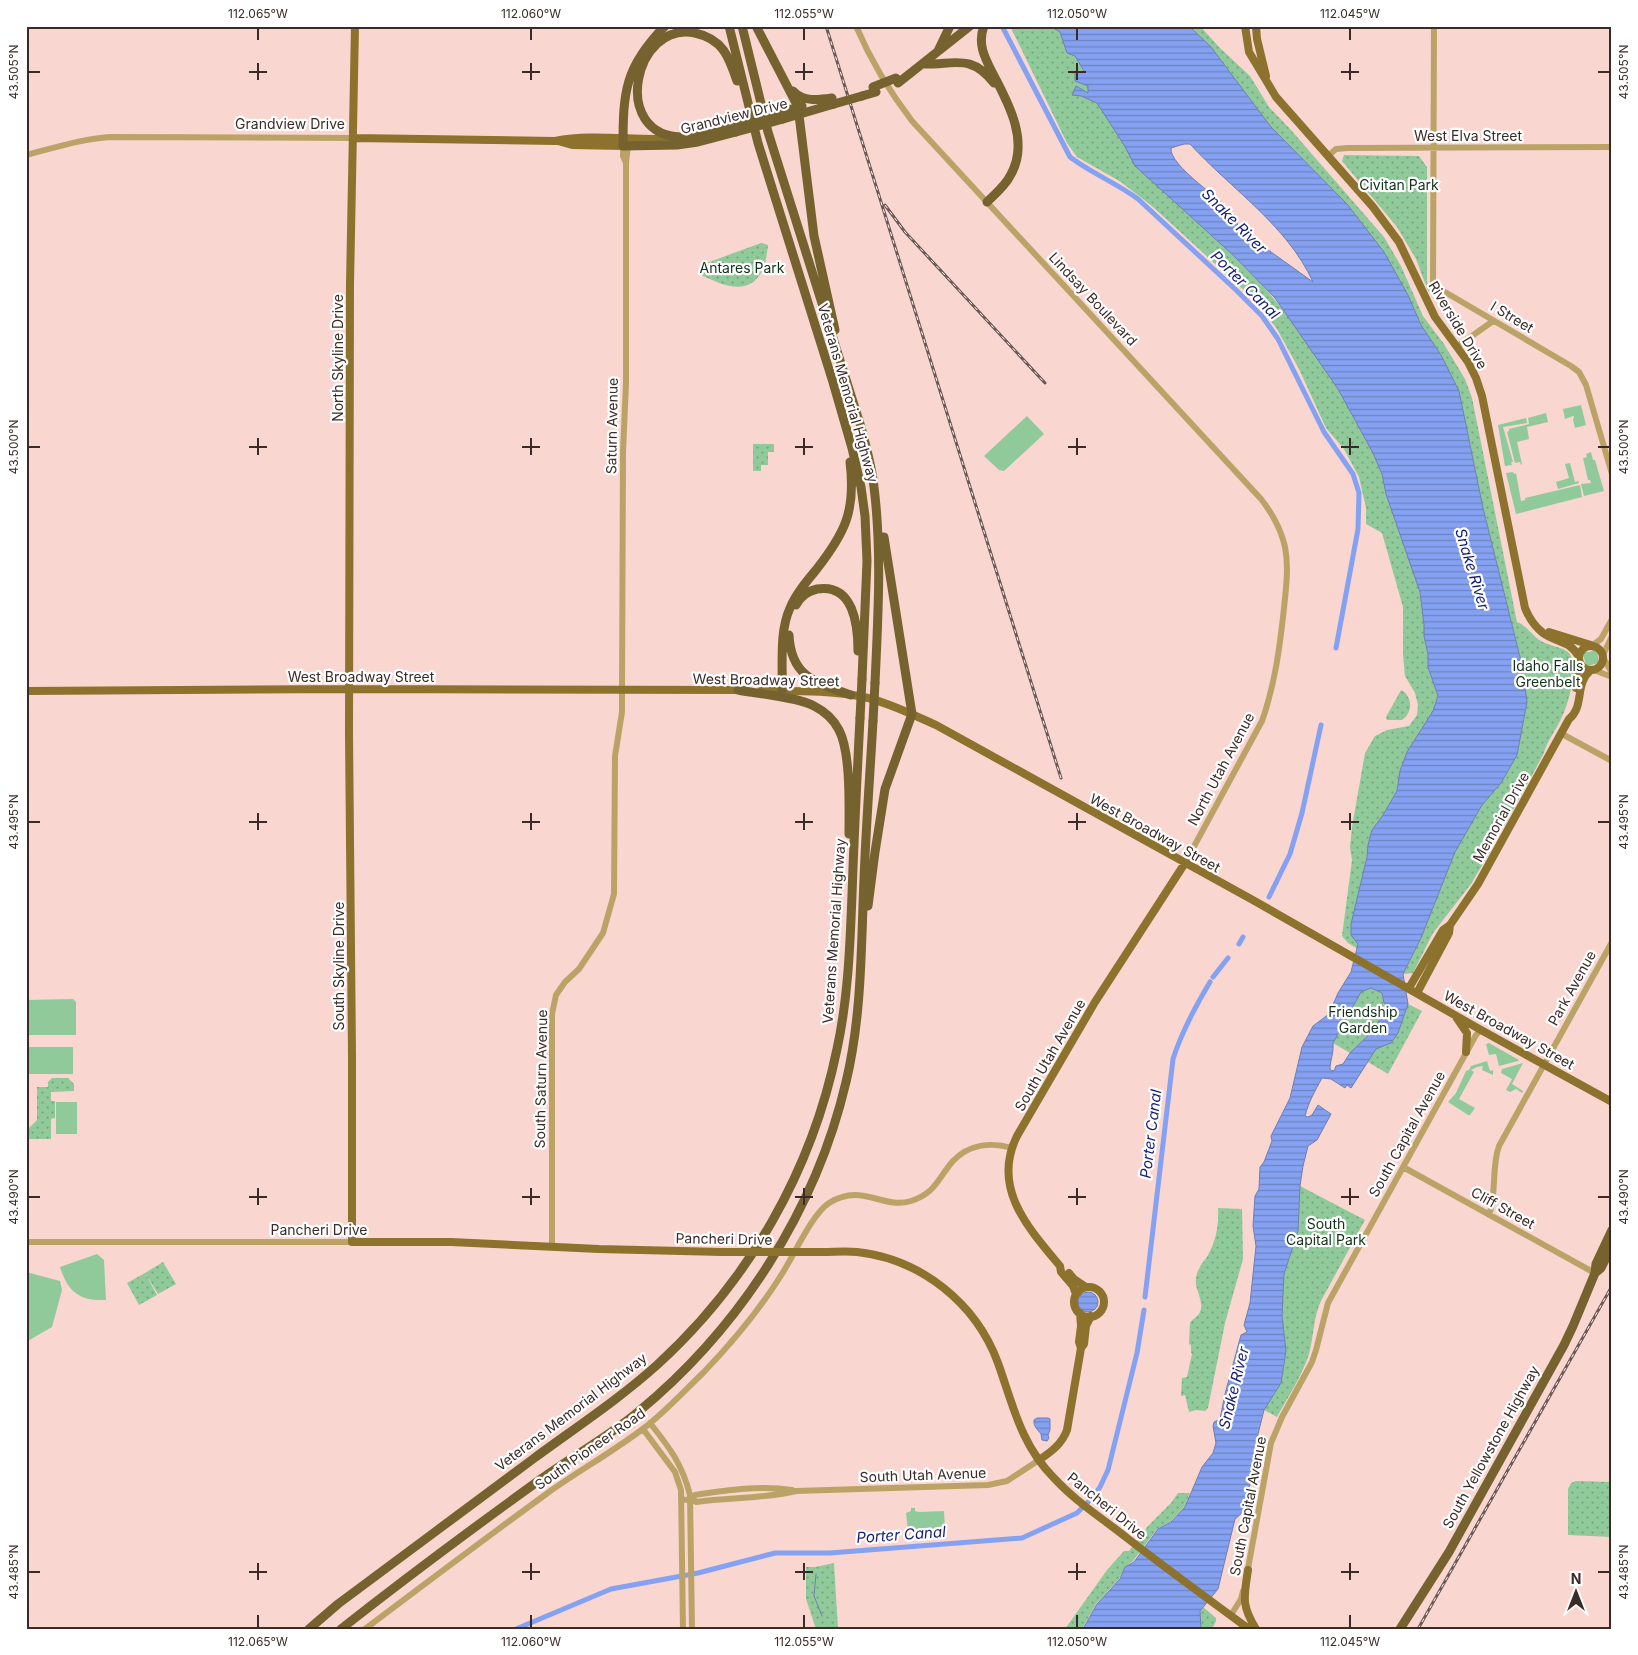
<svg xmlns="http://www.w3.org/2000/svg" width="1638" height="1655" font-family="Inter,sans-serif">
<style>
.grass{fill:#91ca9a}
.park{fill:url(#park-dots)}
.water{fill:url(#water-rules);stroke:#6f7eb5;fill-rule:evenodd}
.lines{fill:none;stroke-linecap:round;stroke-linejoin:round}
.stream{stroke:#6f7eb5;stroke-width:1}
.canal{stroke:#85a1f1;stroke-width:5}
.minor{stroke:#bba368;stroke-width:6}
.major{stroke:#8c722d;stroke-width:8}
.highway{stroke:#75622f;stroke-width:9}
.rail-casing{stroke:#6d5854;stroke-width:3}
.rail{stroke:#fff;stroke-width:1;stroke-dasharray:4;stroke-linecap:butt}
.major-bridge{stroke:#8c722d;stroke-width:8}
.highway-bridge{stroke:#75622f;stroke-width:9}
.ticks{fill:none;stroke:#3b2b28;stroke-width:2}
.labels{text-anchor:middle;stroke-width:4.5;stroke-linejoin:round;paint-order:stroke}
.street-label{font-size:14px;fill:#3b2b28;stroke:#fff}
.park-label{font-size:14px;fill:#113218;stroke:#fff}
.water-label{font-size:15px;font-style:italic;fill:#121c78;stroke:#fff}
.neatline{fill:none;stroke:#3b2b28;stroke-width:2}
.ticks-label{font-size:12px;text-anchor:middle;fill:#3b2b28}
</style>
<defs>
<pattern id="park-dots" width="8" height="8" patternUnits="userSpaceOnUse" patternTransform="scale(1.25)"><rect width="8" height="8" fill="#91ca9a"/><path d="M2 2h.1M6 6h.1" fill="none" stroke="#78a47e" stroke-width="1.8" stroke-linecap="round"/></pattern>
<pattern id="water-rules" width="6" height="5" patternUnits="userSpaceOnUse" patternTransform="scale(1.25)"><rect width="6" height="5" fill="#85a1f1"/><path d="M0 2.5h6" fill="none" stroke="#6e83c3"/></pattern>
</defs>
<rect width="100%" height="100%" fill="#f9d6d0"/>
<path class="grass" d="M1581,405L1586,425L1575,428L1573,420L1574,417L1573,416L1565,419L1563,409Z
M1546,413L1548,422L1527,427L1529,439L1517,442L1522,464L1521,465L1520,462L1515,463L1507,432L1509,431V429L1529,424L1528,418Z
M1027,416L1044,434L1004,471L999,470L984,456Z
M1526,418L1527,423L1503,427L1513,462H1511L1512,465L1505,466L1498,425Z
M1591,452L1593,460H1595L1604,491L1584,496L1581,484L1591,483L1590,480H1588L1583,458L1587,457L1586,454Z
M1570,463L1575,482L1578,481L1579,483L1558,489L1556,482L1569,478L1565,464Z
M1513,472L1514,474L1516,473L1521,501L1525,500V498L1580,485L1582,497L1516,514L1506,473Z
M1595,649L1597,651L1599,663L1586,666L1583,654L1584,652H1590Z
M73,999L76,1002V1035H26V1000Z
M1489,1043L1519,1060L1518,1061L1499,1066L1496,1054L1489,1055L1486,1044Z
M29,1047H73V1074H29Z
M1487,1061L1490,1071L1493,1070V1075L1482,1070L1483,1066L1477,1067L1471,1070L1474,1072L1459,1099L1475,1108L1470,1115H1468L1448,1102L1456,1093L1466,1071L1469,1070L1471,1066Z
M1523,1063L1512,1084L1523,1091L1522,1093L1516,1089L1510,1092L1506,1090L1512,1079L1501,1073L1502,1069Z
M56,1102H77V1134H56Z
M97,1254L104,1260L106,1300C79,1301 68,1292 60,1267Z
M26,1272L60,1281L62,1290L52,1327L26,1342Z
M911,1508H915V1511L919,1512L944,1511L945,1530H908L906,1513L911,1511Z"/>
<path class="park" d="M1010,26H1050L1060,32L1067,53L1075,56L1084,71L1083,73L1089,86L1088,94L1081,96L1097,103L1124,145L1257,279L1286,313L1338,389L1373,452L1382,474L1386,494L1408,553L1420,592L1424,625V636L1428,654V667L1438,696L1433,711L1407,752L1400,771L1397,791L1383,815L1372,830L1363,875L1358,949L1348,943L1342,936L1352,860L1350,847L1352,827L1365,753L1375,736L1387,730L1409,726L1417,715L1418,705L1415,693L1405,676L1403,655V607L1382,533L1366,524V508L1359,477L1344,449L1326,428L1299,369L1277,329L1258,303L1153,207L1121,182L1077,157L1067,143Z
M1189,26H1200L1219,47L1250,76L1269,107L1291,130L1384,237L1401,266L1423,316L1444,344L1465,379L1472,398L1517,622C1526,625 1532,636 1541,641C1547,645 1565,648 1569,653C1579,666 1569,703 1562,717C1556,730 1547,741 1543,755L1505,825L1499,832L1490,852L1471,884L1433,933L1413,973L1403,974L1421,938L1455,852L1482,805L1501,783L1517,755L1527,702L1522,665L1483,508L1470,444L1441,355L1421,325L1408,295L1384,252L1347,204L1271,127L1211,47Z
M1344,155L1419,156L1427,167V282L1428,285L1433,290L1432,293L1428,291L1416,259L1397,227L1342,161Z
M761,243L768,245C767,253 766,262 763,269C750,298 722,285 701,275V265Z
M753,444H774V452H768V465H761V471H753Z
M1401,690C1413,696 1413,713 1402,720H1387L1386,717Z
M1371,988L1382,993L1384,1003L1386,1004L1375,1029L1350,1053L1333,1043L1361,992Z
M1408,1004L1422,1011L1388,1074L1368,1062L1376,1049L1391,1043L1398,1033Z
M52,1078H68L74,1084V1091L51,1092V1101H55V1118L51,1119V1139H26V1131L37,1120V1087H48V1082Z
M1300,1186L1365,1220L1321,1301C1313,1318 1314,1336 1309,1354C1302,1376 1288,1397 1277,1417L1264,1410L1281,1383L1286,1351L1282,1316L1284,1274L1298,1231Z
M1218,1208L1242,1209L1243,1259L1225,1323L1208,1408L1205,1411L1196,1410L1189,1412L1185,1395L1181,1396L1182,1378L1187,1377L1192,1354L1191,1353V1345L1189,1344L1190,1323C1192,1319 1198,1317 1200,1312C1205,1301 1194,1290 1196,1278C1197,1270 1202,1263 1207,1257C1216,1241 1219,1226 1218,1208Z
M163,1262L176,1284L158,1294L145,1273Z
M145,1273L157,1295L139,1305L127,1283Z
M1576,1481L1612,1482V1537L1568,1535V1489L1571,1483Z
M1178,1493H1190L1185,1506L1170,1522L1157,1529L1133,1561L1125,1567L1119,1579L1096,1604L1082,1629H1065L1107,1570L1124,1551H1129L1148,1526L1171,1503Z
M834,1563L838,1629H816L806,1599V1567H815Z
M1203,1607L1216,1618V1621L1212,1629H1202C1198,1622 1198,1614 1203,1607Z"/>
<path class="water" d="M1050,26H1189L1211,47L1271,127L1347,204L1384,252L1408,295L1421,325L1441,355L1459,391L1483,508L1522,665L1527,702L1517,755L1501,783L1482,805L1455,852L1421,938L1403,974L1408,1004L1398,1033L1391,1043L1376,1049L1351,1088L1347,1085L1345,1088L1331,1079L1322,1078C1315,1091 1309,1101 1305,1116L1308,1117L1312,1115L1318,1105L1331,1114L1317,1140L1308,1146L1303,1166L1300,1186L1298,1231L1284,1274L1282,1316L1286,1351L1281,1383L1264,1410L1258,1434L1251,1481L1242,1513L1235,1519L1218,1589L1200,1611L1201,1629H1083L1097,1604L1120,1579L1125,1567L1134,1562L1158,1529L1171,1522L1185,1507L1202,1467L1213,1453L1216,1443L1213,1426L1214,1422L1220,1419L1225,1394L1241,1335L1247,1332L1244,1325L1250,1303L1256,1246L1253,1226L1255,1196L1259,1189L1260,1167L1264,1162L1272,1141L1271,1136L1290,1098L1302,1047L1313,1026L1329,1014L1338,993L1351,972L1358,944L1351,935V924L1367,857L1368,845L1372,830L1383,815L1397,791L1400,771L1407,752L1433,711L1438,696L1428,667V654L1424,636V625L1420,592L1386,494L1382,474L1373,453L1338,389L1275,298L1233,255L1135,166L1124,145L1097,103L1081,96L1072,95L1076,86L1088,93V86L1075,81V71L1083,73L1084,71L1075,56L1067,53L1060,32ZM1184,144H1190C1231,189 1287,225 1313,282L1239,229C1237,224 1236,218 1234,214C1223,200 1169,166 1171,148ZM1371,988L1382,993L1384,1003L1386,1004L1375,1029L1350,1053L1343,1064L1336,1066L1334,1071L1330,1070C1330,1060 1334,1053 1333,1043L1361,992Z
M1078 1302a10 10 0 1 1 20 0a10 10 0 1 1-20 0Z
M1037,1418H1048L1050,1419V1430L1048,1435L1049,1438L1047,1441L1042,1440L1041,1434C1038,1430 1033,1426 1034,1420Z"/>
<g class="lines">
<path class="stream" d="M816,1574L814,1596L822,1616"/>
<path class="canal" d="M1002,26L1070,157C1091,173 1116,183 1138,199L1236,290L1262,316L1278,339L1324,432L1353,474L1359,493L1358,529L1336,648
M1269,897L1290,854L1302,813L1321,725
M1239,944L1243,937
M1213,977L1228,958
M1145,1297L1173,1059C1182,1031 1195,1007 1210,982
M516,1629L611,1589L698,1573L775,1553H830L1022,1538L1077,1513L1092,1498L1100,1487L1108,1470L1137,1353L1144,1310"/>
<path class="minor" d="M856,26C871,61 889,91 912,121L1261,499C1272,513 1281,529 1285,547C1289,567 1286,588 1284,608C1280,646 1275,684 1262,721L1185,863
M1434,26L1433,285L1571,366L1579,372L1586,385L1612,474
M623,146V156L626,163
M26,155C54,148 81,139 110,137L353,138
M1328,156L1336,149L1348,148L1612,147
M1458,346L1493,321
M1593,645L1601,639L1612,619
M1603,655L1612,636
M1604,659L1612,673
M1594,670L1612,677
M1562,734L1612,761
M1403,1167L1591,1271
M1489,1215C1497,1195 1491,1168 1499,1146L1612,942
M26,1242H352
M552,1246V1014L556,995L565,982L579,969L603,933L614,894L615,756L622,712V691L623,452L626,383V163L628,146
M650,1423C670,1448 682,1464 690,1495L692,1629
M643,1429L675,1472L681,1490L683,1629
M693,1499L695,1495C727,1490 761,1485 792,1490
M682,1500L693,1499L696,1502C729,1497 764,1499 796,1491L988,1485L1007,1481L1039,1460
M1247,1574L1271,1443L1282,1417L1312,1362L1316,1350L1328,1303L1476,1035L1481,1030
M1231,1615L1241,1599L1243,1591
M365,1629C426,1583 487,1537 549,1492C580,1470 614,1451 644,1428C665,1412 684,1391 703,1373C731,1344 758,1312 780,1277C793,1258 811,1215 829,1203C862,1182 883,1210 911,1201C936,1193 938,1178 953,1161C969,1144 991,1142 1012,1148"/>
<path class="major" d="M355,26L350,284L349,733L352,1056V1242H451L599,1249L722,1252
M1245,26L1249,52L1276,97L1373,207L1399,242L1435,317L1468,362L1476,378L1482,396L1525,608C1529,618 1534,626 1543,633C1557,643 1570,640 1579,657
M1256,26L1257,39L1266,76
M353,138L555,141C596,133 639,142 681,138
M558,141L572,145L623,146
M1549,632L1591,645
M1579 658a12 12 0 1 1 24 0a12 12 0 1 1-24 0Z
M1576,688L1579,660
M26,691L350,689L744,690
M761,691C796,691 833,690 868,698C892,704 913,715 936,725L1251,899L1481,1030L1612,1102
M1409,988L1443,930L1450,925
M1417,993L1449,933L1450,925L1478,884L1569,719C1585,706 1574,684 1591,670
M1456,1017L1467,1033L1466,1052
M823,1252C834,1252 846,1251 857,1252C921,1259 976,1303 998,1363C1013,1405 1021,1445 1054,1478C1076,1502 1102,1518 1127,1538C1167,1569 1208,1599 1249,1629
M1069,1273L1074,1279L1086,1287
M1074 1302a15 15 0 1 1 30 0a15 15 0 1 1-30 0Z
M1076,1294L1073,1286L1061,1272L1060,1266C1029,1229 991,1188 1017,1136L1095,1002L1185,863
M1080,1313L1081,1326L1079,1342L1081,1348
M1039,1460C1051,1452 1062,1444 1067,1430L1081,1348L1084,1344L1086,1326L1091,1316
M1248,1570C1244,1597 1241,1605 1256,1629"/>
<path class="highway" d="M665,26C625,67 623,91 623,146L677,145L698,142L736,132
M729,26L758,143L832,379L852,448L861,487L865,516L867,561L862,679
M742,26L768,132L861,427C866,447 872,467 874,487C882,552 878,617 875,683
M756,26L798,107L814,236L835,330
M984,26C977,44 985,58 993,74C1009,104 1030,143 1010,176C1005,186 995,194 987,202
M938,51L950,26
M922,64C954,65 971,53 994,83
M898,83L970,26
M793,91C803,102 818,100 832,98
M862,96L876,92
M781,112L802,106
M783,119L834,104
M735,125C719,129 700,138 683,137C609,137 634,20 695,33C723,39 729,57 737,81
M796,605C800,597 808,591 817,589C854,583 858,626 858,651
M789,635C791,677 816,683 851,695
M738,690C759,694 797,697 814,706C824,711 834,720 839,730C851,753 849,807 849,834
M782,691C783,664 779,632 790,608C796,594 806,582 816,570C845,533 856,511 850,462
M868,906L875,852L885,789L912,714L884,537
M1595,1273L1601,1268L1612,1246
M309,1629L338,1604C403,1556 468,1507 533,1459C575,1428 618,1400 657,1365C749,1281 812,1171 837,1049C848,999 850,946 852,895C854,836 857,777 860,718
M341,1629C407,1577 473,1528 541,1479C573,1456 608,1437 638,1412C740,1328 816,1210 846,1082C862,1016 861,947 864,879C866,827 870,774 873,721
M1400,1629L1449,1552L1564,1345L1573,1326L1595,1273L1596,1264L1612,1230"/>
<defs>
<path id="rail" d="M826,26L1061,778
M885,205L905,232L1045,383
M1418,1629L1612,1286"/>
</defs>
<use href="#rail" class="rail-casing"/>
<use href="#rail" class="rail"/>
<path class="major-bridge" d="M722,1252H823"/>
<path class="highway-bridge" d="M873,87L896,78
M834,104L862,96
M735,125L781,112
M736,132L783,119
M860,718L862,679
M873,721L875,683"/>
</g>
<path class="ticks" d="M258,28V40M531,28V40M804,28V40M1077,28V40M1350,28V40M258,63V80M531,63V80M804,63V80M1077,63V80M1350,63V80M28,72H40M249,72H267M522,72H540M795,72H813M1068,72H1086M1341,72H1359M1598,72H1610M258,438V455M531,438V455M804,438V455M1077,438V455M1350,438V455M28,447H40M249,447H267M522,447H540M795,447H813M1068,447H1086M1341,447H1359M1598,447H1610M258,813V830M531,813V830M804,813V830M1077,813V830M1350,813V830M28,822H40M249,822H267M522,822H540M795,822H813M1068,822H1086M1341,822H1359M1598,822H1610M258,1188V1205M531,1188V1205M804,1188V1205M1077,1188V1205M1350,1188V1205M28,1197H40M249,1197H267M522,1197H540M795,1197H813M1068,1197H1086M1341,1197H1359M1598,1197H1610M258,1563V1580M531,1563V1580M804,1563V1580M1077,1563V1580M1350,1563V1580M28,1572H40M249,1572H267M522,1572H540M795,1572H813M1068,1572H1086M1341,1572H1359M1598,1572H1610M258,1615V1628M531,1615V1628M804,1615V1628M1077,1615V1628M1350,1615V1628"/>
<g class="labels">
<g class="street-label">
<text transform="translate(734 116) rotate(-14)" y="5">Grandview Drive</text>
<text x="290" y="129">Grandview Drive</text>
<text x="1468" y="141">West Elva Street</text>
<text transform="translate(1093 299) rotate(47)" y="5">Lindsay Boulevard</text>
<text transform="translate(1512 317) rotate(31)" y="5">I Street</text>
<text transform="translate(1458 325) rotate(59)" y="5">Riverside Drive</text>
<text transform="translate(338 358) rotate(-90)" y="5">North Skyline Drive</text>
<text transform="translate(848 393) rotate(74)" y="5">Veterans Memorial Highway</text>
<text transform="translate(612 426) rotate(-89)" y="5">Saturn Avenue</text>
<text x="361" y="682">West Broadway Street</text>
<text transform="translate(766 680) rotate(1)" y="5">West Broadway Street</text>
<text transform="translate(1221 769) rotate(-62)" y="5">North Utah Avenue</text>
<text transform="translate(1501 817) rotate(-61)" y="5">Memorial Drive</text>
<text transform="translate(1155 833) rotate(29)" y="5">West Broadway Street</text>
<text transform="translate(834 931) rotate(-86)" y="5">Veterans Memorial Highway</text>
<text transform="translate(339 966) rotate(-90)" y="5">South Skyline Drive</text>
<text transform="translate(1572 988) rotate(-61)" y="5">Park Avenue</text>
<text transform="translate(1509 1030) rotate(29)" y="5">West Broadway Street</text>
<text transform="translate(1050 1055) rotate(-60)" y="5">South Utah Avenue</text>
<text transform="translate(541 1079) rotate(-89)" y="5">South Saturn Avenue</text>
<text transform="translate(1407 1134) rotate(-61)" y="5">South Capital Avenue</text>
<text transform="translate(1503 1208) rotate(29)" y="5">Cliff Street</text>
<text x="319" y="1235">Pancheri Drive</text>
<text transform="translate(724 1239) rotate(1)" y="5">Pancheri Drive</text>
<text transform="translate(571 1412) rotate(-37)" y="5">Veterans Memorial Highway</text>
<text transform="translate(1491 1447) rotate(-61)" y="5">South Yellowstone Highway</text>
<text transform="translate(590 1449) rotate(-35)" y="5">South Pioneer Road</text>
<text transform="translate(923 1475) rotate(-2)" y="5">South Utah Avenue</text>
<text transform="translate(1107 1506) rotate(39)" y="5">Pancheri Drive</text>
<text transform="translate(1248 1506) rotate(-79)" y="5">South Capital Avenue</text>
</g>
<g class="park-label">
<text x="1399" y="190">Civitan Park</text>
<text x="742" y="273">Antares Park</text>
<text x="1548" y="671">Idaho Falls<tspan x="1548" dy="16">Greenbelt</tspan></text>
<text x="1363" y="1017">Friendship<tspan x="1363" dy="16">Garden</tspan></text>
<text x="1326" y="1229">South<tspan x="1326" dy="16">Capital Park</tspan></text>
</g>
<g class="water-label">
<text transform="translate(1234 221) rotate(45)" y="5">Snake River</text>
<text transform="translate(1245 285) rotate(45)" y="5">Porter Canal</text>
<text transform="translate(1472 569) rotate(73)" y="5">Snake River</text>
<text transform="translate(1151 1134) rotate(-83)" y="5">Porter Canal</text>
<text transform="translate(1234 1388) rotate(-76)" y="5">Snake River</text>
<text transform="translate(901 1535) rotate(-4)" y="5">Porter Canal</text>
</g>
</g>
<rect width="1638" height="1655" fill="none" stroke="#ffffff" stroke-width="55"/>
<g transform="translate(1576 1592)" stroke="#ffffff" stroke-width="4" paint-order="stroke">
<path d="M0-4L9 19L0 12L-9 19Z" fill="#3b2b28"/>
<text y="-8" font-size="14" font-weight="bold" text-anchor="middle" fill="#3b2b28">N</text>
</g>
<rect x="28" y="28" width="1582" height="1600" class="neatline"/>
<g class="ticks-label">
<text x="258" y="18">112.065°W</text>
<text x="531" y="18">112.060°W</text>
<text x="804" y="18">112.055°W</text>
<text x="1077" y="18">112.050°W</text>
<text x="1350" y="18">112.045°W</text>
<text transform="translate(14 72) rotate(-90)" y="4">43.505°N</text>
<text transform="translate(1624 72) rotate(-90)" y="4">43.505°N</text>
<text transform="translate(14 447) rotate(-90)" y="4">43.500°N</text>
<text transform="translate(1624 447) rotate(-90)" y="4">43.500°N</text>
<text transform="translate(14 822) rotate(-90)" y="4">43.495°N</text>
<text transform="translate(1624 822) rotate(-90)" y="4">43.495°N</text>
<text transform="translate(14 1197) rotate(-90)" y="4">43.490°N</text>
<text transform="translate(1624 1197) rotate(-90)" y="4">43.490°N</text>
<text transform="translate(14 1572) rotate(-90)" y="4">43.485°N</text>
<text transform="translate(1624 1572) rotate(-90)" y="4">43.485°N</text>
<text x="258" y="1646">112.065°W</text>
<text x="531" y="1646">112.060°W</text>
<text x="804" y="1646">112.055°W</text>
<text x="1077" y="1646">112.050°W</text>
<text x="1350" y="1646">112.045°W</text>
</g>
</svg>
